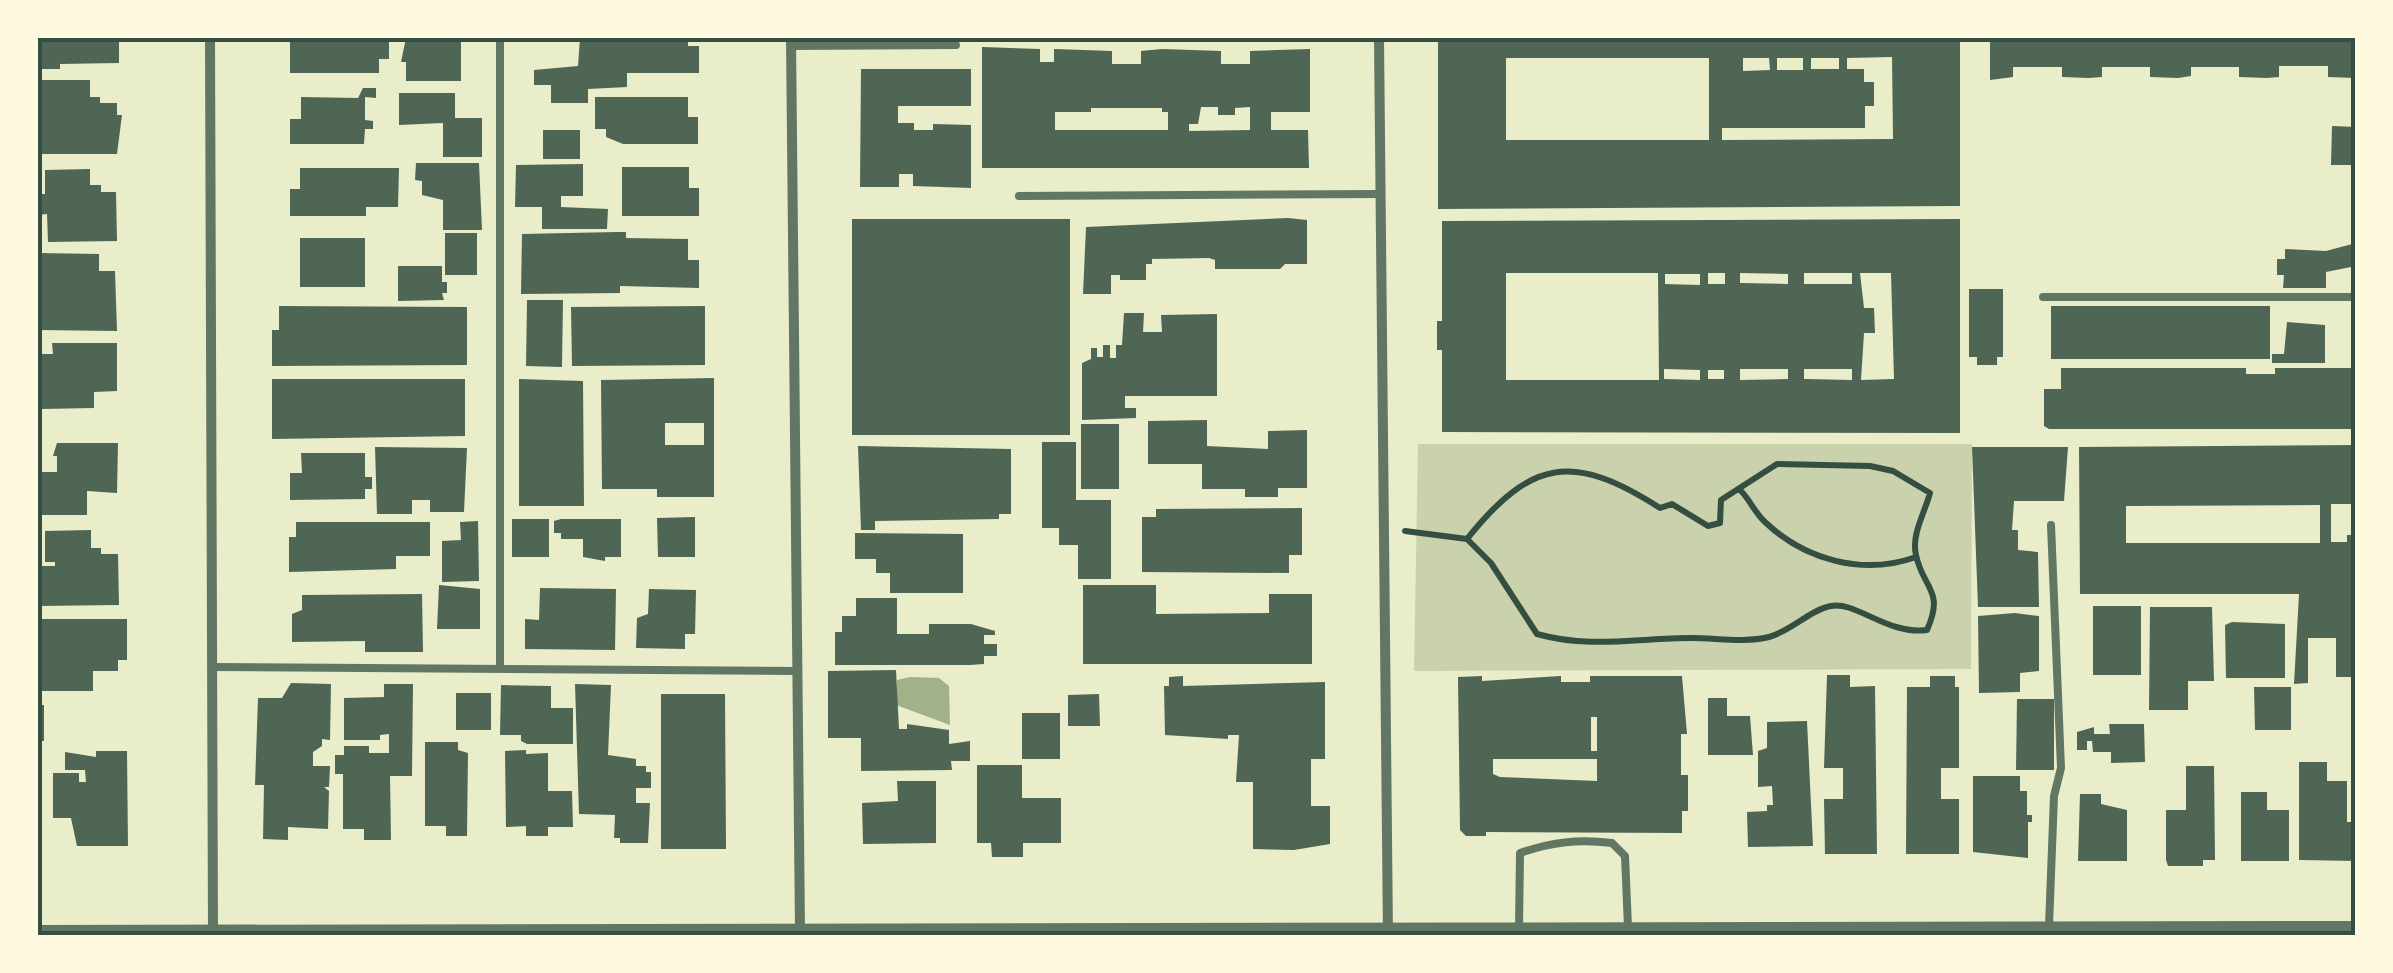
<svg xmlns="http://www.w3.org/2000/svg" width="2393" height="973" font-family="'Roboto Condensed',sans-serif">
<style>
.green{fill:#cad2ad}
.water{fill:#a3b18a}
.building{fill:#4f6655;fill-rule:evenodd}
.lines{fill:none;stroke-linecap:round;stroke-linejoin:round}
.path{stroke:#344e41;stroke-width:6}
.service{stroke:#617663;stroke-width:8}
.minor{stroke:#617663;stroke-width:10}
.neatline{fill:none;stroke:#344e41;stroke-width:4}
</style>
<rect width="100%" height="100%" fill="#e9edc9"/>
<path class="green" d="M1418,444H1972L1971,669L1414,671Z"/>
<path class="water" d="M910,677L939,678L949,686L950,725L896,705L897,680Z"/>
<path class="building" d="M56,38H119V63L60,64V69H38V41Z
M290,38H389V59H379V73H290Z
M406,38H461V81H406V62H401Z
M580,38H688V46H699V73H627V87L588,89V103H551V85H534V70L578,66Z
M1438,38H1960V206L1438,209ZM1892,57L1893,139L1722,140V128H1865V106H1874V82H1864V69H1847V58ZM1506,58H1709V140H1506ZM1743,58H1769L1770,70L1743,71ZM1777,58H1803V70H1777ZM1811,58H1839V69H1811Z
M1990,38H2355V78L2328,77V66H2279V77L2267,78L2239,77V67H2191V76L2178,78L2150,77V67H2102V77L2089,78L2062,77V67H2013V77L1990,80Z
M982,47L1040,49V62H1054V49L1112,51V64H1141V51L1162,49L1221,51V64H1250V51L1310,49V112H1271V130H1308L1309,168H982ZM1201,107H1218V115H1235V108L1250,107V130L1189,131V124H1198ZM1091,108H1162V112H1168V130H1055V112H1091Z
M861,69H971V106H898V123H914V130H933V124L971,125V188L913,186V174H899V187H860Z
M38,80H90V97H100V103H117V115H122L117,154H38Z
M363,88H376V98L365,97V120L373,121V129H365L364,144H290V119H301V97L358,98Z
M399,93H455V118H482V157H443V123L399,125Z
M595,97H688V117H698V144H623L606,137V129H595Z
M2332,126L2356,127V165H2331Z
M543,130H580V159H543Z
M416,163H479L482,230H443V200L422,195V181L415,180Z
M583,164V196H561V207L608,209L607,229H542V207H515L516,165Z
M622,167H689V188H699V216H622Z
M300,168H399L398,207H366V216H290V189H300Z
M90,169V185H101V192H116L117,241L48,242L47,214L38,215V194H45V170Z
M1288,218L1307,220V264H1285L1280,269H1215V260L1209,258L1152,259V264H1146V280H1120V275H1111V294H1083L1086,227Z
M852,219H1070V435H852Z
M1960,219V433L1442,432V350H1437V321H1442V221ZM1506,273H1658L1659,380H1506ZM1708,273H1725V284H1708ZM1740,273L1788,274V284L1740,283ZM1804,273H1852V284H1804ZM1860,273H1891L1894,379L1861,380L1864,333H1875L1874,308H1864ZM1665,274H1700V285L1665,284ZM1664,369L1700,370V380L1664,379ZM1740,369H1788V379L1740,380ZM1804,369H1852V380L1804,379ZM1708,370H1724V379H1708Z
M617,232H626V238L688,239V260H699V288L620,286V293L521,294L522,234Z
M445,233H477V275H445Z
M300,238H365V287H300Z
M2356,243V266L2326,272V288H2283L2284,275H2277V259H2285V249L2326,251Z
M38,253L99,254V271H115L117,331L38,330Z
M398,266H442V282H447V293H442L444,300L398,301Z
M1969,289H2003V357H1997V365H1977V357H1969Z
M527,300H563L562,367L526,366Z
M279,306L467,307V365L272,366V330H279Z
M705,306V365L572,366L571,307Z
M2051,306H2270V359H2051Z
M1124,313H1144L1143,332H1162L1161,315L1217,314V396H1125V408H1136V418L1082,420V363L1091,359V348H1097V357H1103V345H1110V358H1116V345H1122Z
M2287,322L2325,325V363H2272V354H2284Z
M52,343H117V391L94,392V408L42,409L41,354H53Z
M2061,368H2246V374H2275V368H2356V429H2049L2044,426V389H2061Z
M714,378V497H657V489H602L601,380ZM665,423H704V445H665Z
M272,379H465V436L272,439Z
M519,379L583,381L584,506H519Z
M1207,420V446L1268,449V431L1307,430V488H1278V497H1245V489H1202V464H1148V421Z
M1081,424H1119V489H1081Z
M1042,442H1076V500H1111V579H1078V545H1059V528H1042Z
M57,443H118L117,493L87,491V515H38V472H57V456H53Z
M2356,445V504H2331V542H2347V535H2356V677H2336V638H2308V683L2294,684L2299,594H2080L2079,447ZM2320,505V543H2126V506Z
M858,446L1011,449V514H999V519L875,521V530H861Z
M375,447L467,448L464,512H430V500H412V514H377Z
M1972,447H2068L2064,501H2014L2012,530H2018V550L2038,552L2039,607H1978Z
M301,453H365V477H372V489H365V499L290,500V473H302Z
M1302,508V555H1289V573L1142,572V517H1156V509Z
M695,517V557H658L657,518Z
M512,519H549V557H512Z
M621,519V557H605V561L583,557V539H561V533H554V521L561,519Z
M478,521L479,581L442,582V541L461,540L460,522Z
M296,522H430V556H396V569L289,572V537H296Z
M91,530V548H101V554H118L119,605L38,606V566H55V562H45V531Z
M855,533L963,534V593H890V573H876V559H855Z
M439,585L480,589V629H437Z
M1083,585H1156V614L1269,613V594H1312V664H1083Z
M540,588L616,589L615,650L525,649V619L539,620Z
M649,589L696,590L695,634H685V649L636,648L637,618L648,614Z
M422,594L423,652H365V641L292,642V614L302,610V595Z
M856,598H897V634H929V624H971L995,631V635H984V644H997V656H984V664L970,665H835V632H842V616H856Z
M2093,606H2141V675H2093Z
M2150,607H2212L2214,681H2188V710H2149Z
M2015,613L2039,616V671L2020,673V692L1979,693L1978,616Z
M38,619H127V660H118V671H93V691H38Z
M2232,622L2285,624V678H2226L2225,625Z
M896,670L899,729H907V724L949,730V744L970,741V761H951L952,770L861,771V738H828V671Z
M1827,675H1850V687L1875,686L1877,854H1825L1824,799H1843V768H1824Z
M1183,676V686L1325,682V759H1311V806H1330V844L1294,850L1253,849V782H1236L1239,735H1228V739L1165,735L1164,686H1169V677Z
M1482,676V681L1561,676V682H1590V676H1682L1687,734H1681V775H1688V811H1682V833L1486,832V836H1466L1460,830L1458,677ZM1591,717H1597V751H1591ZM1493,759H1597V781L1500,777L1493,774Z
M1930,676H1955V687H1959V768H1941V799H1959V854H1906L1907,687H1930Z
M291,683L331,684L330,740L322,739V746L313,752V766H330L329,787H324L329,791L328,829L288,827V840L263,839L264,785H255L258,698H282Z
M384,684H413L412,776H390L391,840H364V829H343V774H335V755H344V746H369V753H389V734L380,735V740H344V698L384,697Z
M575,684L611,685L608,755L636,759V766H646V772H651V788H636V803H650L648,843H620V838H614L615,815L579,814Z
M501,685L551,686V708H573V744H527L521,741V735H500Z
M2254,687H2291V730H2255Z
M456,693H491V730H456Z
M661,694H725L726,849H661Z
M1099,694L1100,726H1068V695Z
M1708,698H1727V716H1750L1753,755H1708Z
M2017,699H2054V770H2016Z
M38,705H44V741H38Z
M1022,713H1060V759H1022Z
M1807,721L1813,846L1748,847L1747,812L1767,811V805H1773L1772,786L1758,787V751L1767,748V722Z
M2109,724H2144L2145,762L2111,763V752H2093L2092,741H2087V750H2077V732L2094,727V734H2110Z
M425,742H458V750L468,753L467,836H446V826H425Z
M526,750V754L548,753V791H572L573,827H548V836H526V826L506,827L505,751Z
M96,751H127L128,846H77L71,818H53V773H79V782H86L85,770H65V752L96,757Z
M2299,762H2327V781H2347V822H2356V861L2299,860Z
M977,765H1022V798H1061V843H1023V857H992L991,843H977Z
M2186,766H2214L2215,860H2203V866H2168L2166,860V810H2186Z
M1973,776H2020V791H2027V815H2032V822H2028V858L1973,852Z
M897,781H936V843L863,844L862,803L898,801Z
M2241,792H2267V810H2289V861H2241Z
M2080,794H2101V804L2127,810V861H2078Z"/>
<g class="lines">
<path class="path" d="M1741,491C1750,500 1755,513 1765,522C1805,560 1863,576 1916,557
M1405,531L1467,539L1491,563L1537,634C1590,649 1638,638 1692,638C1717,638 1744,643 1769,637C1791,631 1810,610 1831,606C1856,601 1887,635 1927,630C1945,590 1923,589 1916,555C1911,535 1925,512 1930,493L1893,471L1870,466L1777,464L1721,500L1720,523L1708,526L1672,504L1660,508C1573,452 1531,459 1467,539"/>
<path class="service" d="M500,38V669
M791,46L956,45
M1019,196L1381,194
M2043,297H2356
M212,667L797,671
M2049,926L2054,796L2061,768L2051,525
M1519,928L1520,853C1552,842 1578,839 1612,843L1625,856L1628,927"/>
<path class="minor" d="M210,38L213,936
M791,38L800,931
M1379,38L1388,936
M38,930L2356,926"/>
</g>
<rect width="2393" height="973" fill="none" stroke="#fefae0" stroke-width="80"/>
<rect x="40" y="40" width="2313" height="893" class="neatline"/>
</svg>
